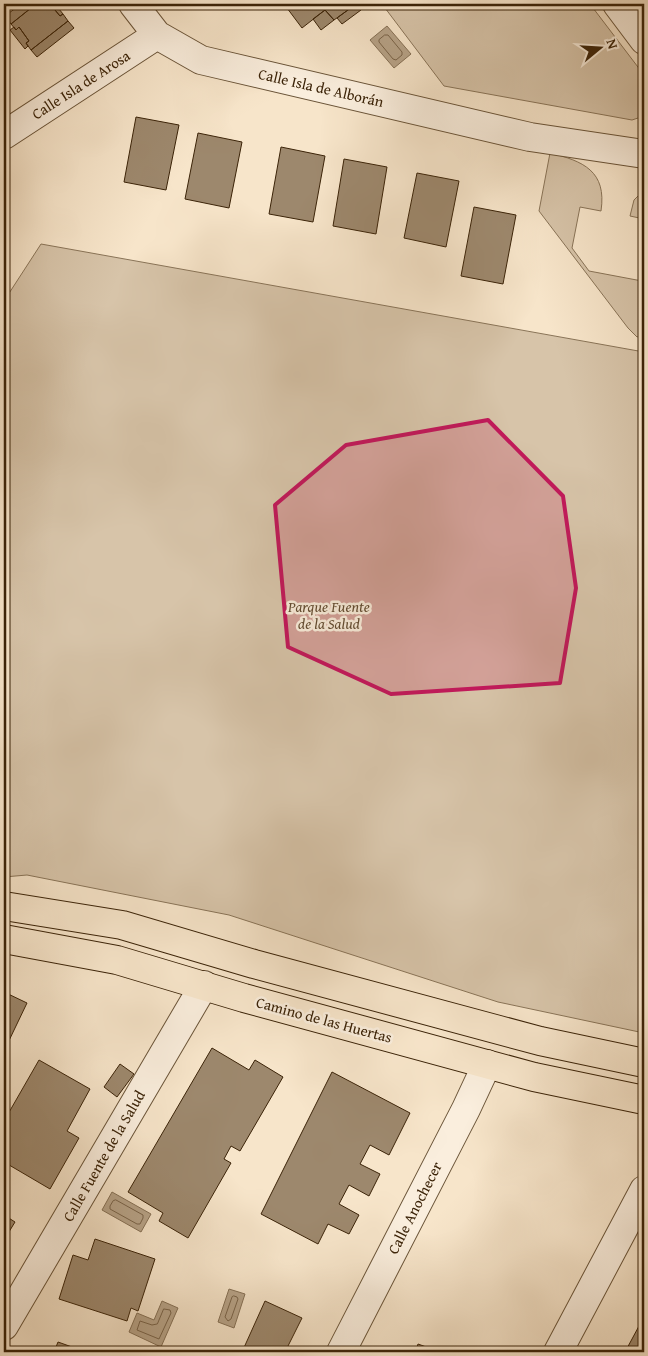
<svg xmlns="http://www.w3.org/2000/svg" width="648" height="1356" font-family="'Gentium Book Plus',serif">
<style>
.green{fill:#d7c4a9;stroke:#897458}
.water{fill:#b7a388;stroke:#857055}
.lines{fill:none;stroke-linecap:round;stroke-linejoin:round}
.shore{stroke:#796348;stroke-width:1}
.building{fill:#9d886d;stroke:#3b2308}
.minor-casing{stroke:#6a5438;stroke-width:30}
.major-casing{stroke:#3b2308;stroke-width:30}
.minor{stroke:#faeedd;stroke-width:28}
.major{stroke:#f7e5ca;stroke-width:28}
.marked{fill:#c2185b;fill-opacity:0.2;stroke:#c2185b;stroke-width:4;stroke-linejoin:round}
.labels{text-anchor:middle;stroke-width:5;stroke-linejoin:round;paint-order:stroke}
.street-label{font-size:15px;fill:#3b2308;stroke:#faeedd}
.park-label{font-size:15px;font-style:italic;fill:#624b30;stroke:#faeedd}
</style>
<rect width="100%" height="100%" fill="#f7e5ca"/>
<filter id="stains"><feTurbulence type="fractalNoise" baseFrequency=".004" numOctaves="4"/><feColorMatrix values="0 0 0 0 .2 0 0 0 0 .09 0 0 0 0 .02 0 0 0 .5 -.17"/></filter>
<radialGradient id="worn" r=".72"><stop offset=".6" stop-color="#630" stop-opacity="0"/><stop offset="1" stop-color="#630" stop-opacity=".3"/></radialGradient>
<path class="green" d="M382,4H590L644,75V116L632,120L444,86Z
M550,153C583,161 607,171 601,211L580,207L572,248L589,271L642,281L644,270V335L637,337L628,328L539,211Z
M640,194H644V219L630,216L634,200Z
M41,244L644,352V1033L498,1002L229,915L27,875L4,877V301Z"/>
<path class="water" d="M387,26L411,54L394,68L370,40Z
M112,1192L151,1214L141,1232L102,1210Z
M229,1289L245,1294L234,1328L218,1322Z
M162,1301L178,1308L161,1347L129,1332L137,1313L154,1320Z"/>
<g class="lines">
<path class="shore" d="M385,35H388L402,52V55L396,60L393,59L379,42V40Z
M116,1200L143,1215V1218L140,1224H137L110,1209V1206L113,1201Z
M234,1296L237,1297L238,1299L231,1319L228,1321L225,1317L232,1297Z
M164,1309L170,1310L171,1313L159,1339L137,1330L140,1321L152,1325L157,1324Z"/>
</g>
<path class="building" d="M21,4H36L11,24L5,16Z
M36,4H50L60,16L63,14L68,21L31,50L26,43L29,41L19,27L16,30L11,24Z
M50,4H55L63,14L60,16Z
M284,4H343L348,10L334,20L325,10L302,28Z
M343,4H355L348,10Z
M356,4L361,10L342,24L337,18Z
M325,10L334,20L321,30L313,19Z
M68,21L74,28L37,57L31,50Z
M14,27L16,30L19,27L29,41L26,43L28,46L25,49L10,30Z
M136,117L179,125L166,190L124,182Z
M198,133L242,142L229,208L185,199Z
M281,147L325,156L313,222L269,214Z
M344,159L387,167L376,234L333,226Z
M417,173L459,181L446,247L404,238Z
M474,207L516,215L503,284L461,276Z
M4,992L27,1003L4,1051Z
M212,1048L249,1070L255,1060L283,1077L240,1151L231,1146L224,1159L231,1163L188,1238L159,1221L163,1213L128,1192Z
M39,1060L90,1089L67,1131L79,1138L50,1189L4,1162V1121Z
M120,1064L134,1074L117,1097L104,1087Z
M332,1072L410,1113L389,1155L370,1145L360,1164L380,1174L369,1196L349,1185L339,1204L359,1215L349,1234L328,1224L318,1244L261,1214Z
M4,1215L15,1222L4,1240Z
M95,1239L155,1259L138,1311L131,1308L127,1321L59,1299L73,1255L88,1260Z
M265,1301L302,1318L285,1352H242Z
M639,1326L644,1329V1352H625Z
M58,1342L86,1352H54Z
M418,1344L440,1352H415Z"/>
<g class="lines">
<defs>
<path id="minor" d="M133,4L157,35L201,60L530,137L644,154
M617,4L644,40
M4,135L157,35
M4,1326L204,985
M341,1352L466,1109L487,1064
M558,1352L644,1190"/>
<path id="major" d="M4,906L122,925L254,964L540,1041L644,1063
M4,939L117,960L244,998L534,1077L644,1100"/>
</defs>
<use href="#minor" class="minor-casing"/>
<use href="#major" class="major-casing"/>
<use href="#minor" class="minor"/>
<use href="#major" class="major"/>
</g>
<path class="marked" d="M488,420L563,496L576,588L560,683L391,694L288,647L275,505L346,445Z"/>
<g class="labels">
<g class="street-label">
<text transform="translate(81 85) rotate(-33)" y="5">Calle Isla de Arosa</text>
<text transform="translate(321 88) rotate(13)" y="5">Calle Isla de Alborán</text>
<text transform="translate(324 1020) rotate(15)" y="5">Camino de las Huertas</text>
<text transform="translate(104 1156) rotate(-60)" y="5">Calle Fuente de la Salud</text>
<text transform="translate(415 1208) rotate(-63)" y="5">Calle Anochecer</text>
</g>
<g class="park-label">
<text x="329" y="612">Parque Fuente<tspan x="329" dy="17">de la Salud</tspan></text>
</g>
</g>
<rect width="648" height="1356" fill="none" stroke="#f7e5ca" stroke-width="20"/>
<rect x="5" y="5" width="638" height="1346" fill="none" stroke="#3b2308" stroke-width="2.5"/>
<rect x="10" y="10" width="628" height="1336" fill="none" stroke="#3b2308"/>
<g transform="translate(600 48) rotate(72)" stroke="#faeedd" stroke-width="4" paint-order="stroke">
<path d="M0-4L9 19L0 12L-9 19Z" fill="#3b2308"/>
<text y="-8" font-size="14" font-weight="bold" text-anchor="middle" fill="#3b2308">N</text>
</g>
<rect width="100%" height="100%" filter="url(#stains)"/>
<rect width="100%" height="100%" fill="url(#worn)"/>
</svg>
